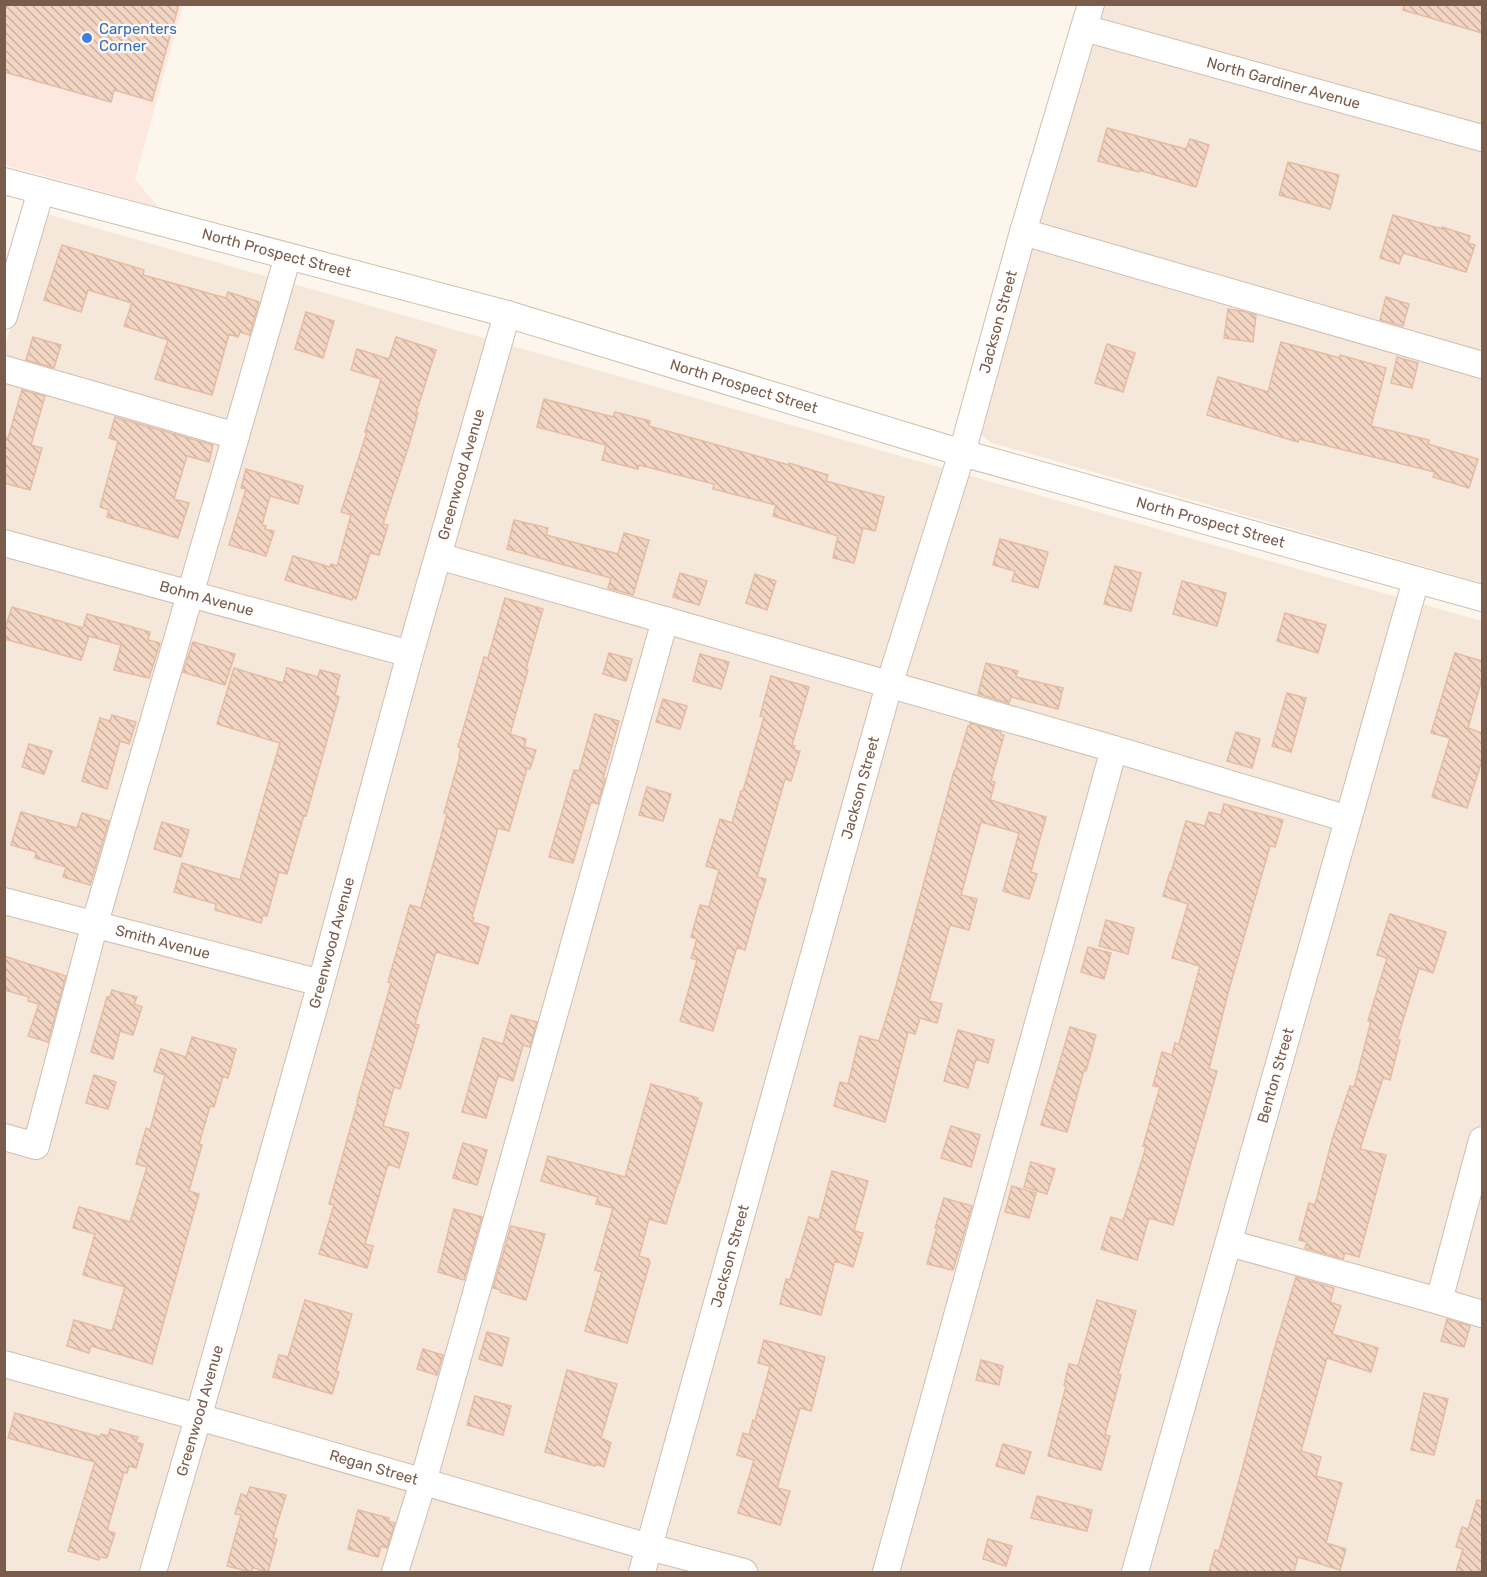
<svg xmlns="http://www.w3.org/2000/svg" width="1487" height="1577" font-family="Rubik,sans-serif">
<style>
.residential{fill:#f5e8da}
.commercial{fill:#fde8e0}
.building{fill:url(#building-back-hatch);stroke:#e6bba3;stroke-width:1.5}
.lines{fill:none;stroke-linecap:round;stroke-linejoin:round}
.minor-casing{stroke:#d1beb0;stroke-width:28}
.minor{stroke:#fff;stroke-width:26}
.shop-dot{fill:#3f7fe0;stroke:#fffaf3;stroke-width:2}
.labels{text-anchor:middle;stroke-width:4.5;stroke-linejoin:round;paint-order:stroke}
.shop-label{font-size:15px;fill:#366cbe;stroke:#fffaf3;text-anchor:start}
.street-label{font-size:15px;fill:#7a5c4d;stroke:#fffaf3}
</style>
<defs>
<pattern id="building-back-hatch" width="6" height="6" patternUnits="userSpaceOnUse" patternTransform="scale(1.5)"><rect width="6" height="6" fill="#f3d5c3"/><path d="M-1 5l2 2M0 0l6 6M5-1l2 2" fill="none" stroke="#cab0a1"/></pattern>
</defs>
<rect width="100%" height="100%" fill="#fdf6ec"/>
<path class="residential" d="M1096,5H1482V583L992,443L980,434Z
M43,213L1482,621V1572H5L4,350Z"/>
<path class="commercial" d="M4,5H183L135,179L158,207L5,165Z"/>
<path class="building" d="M4,4H179L152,101L114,90L111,102L4,72Z
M1404,4H1482V33L1403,10Z
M1107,128L1186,149L1190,139L1209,145L1196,187L1139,170V172L1098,161Z
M1288,162L1339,175L1330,209L1279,195Z
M1393,215L1442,229V227L1470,236L1468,243L1475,245L1466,272L1403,253L1399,264L1380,258Z
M62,245L144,270L143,275L226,298L228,292L259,302L250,335L240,332L238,337L229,334L212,395L155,379L168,340L124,326L132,303L88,290L81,312L44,300Z
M1386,297L1409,304L1403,326L1380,320Z
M1228,309L1242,311L1256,315L1253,342L1224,338Z
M306,312L334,321L323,358L295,349Z
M33,337L61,345L54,368L26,360Z
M396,337L436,350L416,413H418L409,445L383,524L388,525L379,555L370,553L356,599L353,597L352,600L285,580L293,556L330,567L331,564L337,566L351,515L341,512L367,432H365L381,379L351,370L357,349L389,359Z
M1281,342L1340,358V355L1386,368L1371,426L1429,440L1428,444L1478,459L1469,488L1433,477L1435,472L1299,439L1298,442L1207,415L1218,377L1268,392Z
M1107,344L1135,353L1123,392L1095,383Z
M1397,357L1418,363L1412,388L1391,383Z
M22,390L45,396L31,445L42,448L30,490L4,483V437L8,438Z
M544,399L613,417L615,412L650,421L649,426L789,465V463L828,475L826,481L884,497L875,531L863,528L854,563L833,558L838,536L773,516L776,505L713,489L714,484L639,465L638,469L602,460L606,445L537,427Z
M115,417L213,445L209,462L187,456L174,499L189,503L178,538L107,517L109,510L100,507L118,441L109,438Z
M246,469L303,486L298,504L270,496L262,525L266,526L265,529L274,531L266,556L229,545L246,489L241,488Z
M514,520L548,528L546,535L618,554L624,533L649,540L633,595L608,588L611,578L507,549Z
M1000,539L1048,552L1038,588L1012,581L1015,571L993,565Z
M1115,566L1141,573L1131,611L1104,604Z
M680,573L707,581L699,605L673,597Z
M755,574L776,581L767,610L746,603Z
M1182,581L1226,593L1217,626L1173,614Z
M505,598L543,609L526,669L528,670L510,734L526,739L524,747L536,750L530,769L527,768L509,831L498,828L472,917L474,918L472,922L489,927L478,964L436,952L415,1024L419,1025L400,1089L394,1087L383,1126L409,1133L399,1168L388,1164L365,1244L373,1246L367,1268L319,1254L334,1205L329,1204L358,1101H357L388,994L391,983L388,982L410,905L421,908L447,814L444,813L460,756H459L461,748L458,747L484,657L488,658Z
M12,607L83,628L87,614L150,632L148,640L160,643L149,678L114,670L121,645L89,636L81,660L4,639V631Z
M1285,613L1326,625L1318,653L1277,641Z
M193,642L235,654L225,685L183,672Z
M609,653L632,659L626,681L603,674Z
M1455,653L1482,661V679L1468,728L1482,733V760L1467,808L1432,797L1450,738L1431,733Z
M700,654L729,662L721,689L693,681Z
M986,663L1018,671L1016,677L1063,688L1058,709L1011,697L1009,703L978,694Z
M234,668L283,683L287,668L318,677L320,670L340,675L335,695L339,697L306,816L304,815L287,874L279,872L267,916L263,915L261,923L215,910L216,904L174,892L182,863L240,880L280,743L217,724Z
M771,676L809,687L792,745L795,746L794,750L800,751L791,781L785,779L757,877L766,879L760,899H759L745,950L737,947L736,950L713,1031L680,1021L697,960L691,958L697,939L691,937L700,905L709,907L719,870L706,866L720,819L732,823L741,791H743L764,717L760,716Z
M1287,693L1306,698L1291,752L1272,746Z
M663,699L687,706L680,729L656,722Z
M595,714L619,721L603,778L605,779L598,804L591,802L573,863L549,857L574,770L579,771Z
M112,715L136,722L129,744L120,741L107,789L82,781L100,718L110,721Z
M970,723L1001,732V735H1004L991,781L995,782L990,800L1046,817L1031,872L1037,874L1029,899L1003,891L1019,833L981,822L961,895L977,899L969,930L950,925L929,1001L942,1004L937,1023L920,1018L915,1034L908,1032L885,1122L834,1106L840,1082L848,1084L860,1036L879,1041L896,986L954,771H955L968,726H970Z
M1236,732L1260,739L1252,768L1227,761Z
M29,744L52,751L44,774L22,767Z
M647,787L671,794L663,821L639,815Z
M1224,804L1283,820L1275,847L1270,846L1228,993L1209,1069L1217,1071L1173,1225L1149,1218L1137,1260L1101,1249L1111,1217L1123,1221L1146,1147L1143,1146L1160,1087L1153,1086L1162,1052L1172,1055L1175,1043L1179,1044L1200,966L1172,958L1188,904L1163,896L1170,872L1171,873L1186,821L1205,826L1209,812L1221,815Z
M21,812L77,828L82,813L109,821L90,885L63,877L66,867L35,858L36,852L11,845Z
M162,822L189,830L181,857L154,849Z
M1390,914L1446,932L1433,973L1419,968L1397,1040H1400L1390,1080L1383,1078L1360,1149L1386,1155L1359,1257L1345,1253L1343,1259L1305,1248L1307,1242L1299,1240L1309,1203L1315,1205L1332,1140L1350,1086L1354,1087L1371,1021H1368L1387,958L1377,955Z
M1106,920L1134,928L1128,954L1099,946Z
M1088,947L1111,953L1104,979L1081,972Z
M4,956L66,976L48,1042L28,1036L39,1004L28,1001L29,997L4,990Z
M112,990L137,997L134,1004L142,1007L133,1035L120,1031L113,1059L91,1052L107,997H110Z
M511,1015L537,1022L530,1047L523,1045L513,1081L498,1076L486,1118L462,1112L483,1038L503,1044Z
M1070,1027L1096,1035L1086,1071L1084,1070L1067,1132L1041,1125Z
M958,1030L994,1040L988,1063L976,1059L968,1088L944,1081Z
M192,1037L236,1049L228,1078L223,1076L214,1107L210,1106L199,1144L202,1145L189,1191L199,1194L152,1364L91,1346L89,1353L67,1346L74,1320L112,1331L125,1287L83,1275L95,1234L73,1228L79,1207L130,1222L147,1167L136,1164L146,1128L150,1130L165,1075L154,1071L161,1049L186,1057Z
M94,1075L116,1082L108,1109L86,1103Z
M651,1084L698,1098L697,1101L702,1103L679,1183H678L666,1224L649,1219L639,1256L649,1259V1261L650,1262L627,1343L585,1331L602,1272L595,1270L613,1208L596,1204L598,1197L541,1181L548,1156L625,1177Z
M951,1126L980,1135L971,1167L941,1158Z
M463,1143L487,1150L477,1185L453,1178Z
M1031,1162L1055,1169L1047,1194L1024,1187Z
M832,1171L868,1181L854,1231L863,1233L853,1267L835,1261L821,1315L780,1304L786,1279L790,1280L809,1217L819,1220Z
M1012,1186L1036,1193L1029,1218L1005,1212Z
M944,1198L972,1206L953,1270L927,1264L937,1228H935Z
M454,1209L482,1217L464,1280L438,1272Z
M511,1226L545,1234L526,1300L500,1292L501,1290L493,1288Z
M1296,1277L1334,1288L1330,1302L1341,1306L1332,1334L1378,1348L1371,1372L1327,1358L1301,1451L1321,1457L1316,1476L1342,1483L1326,1543L1346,1549L1340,1570L1298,1557L1294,1572H1209L1215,1550L1219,1551L1242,1470L1272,1357Z
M305,1300L352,1314L336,1371L339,1372L332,1394L273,1377L279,1355L288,1357Z
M1097,1300L1136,1311L1118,1375H1121L1105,1435L1110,1436L1101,1470L1048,1456L1066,1386L1064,1385L1069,1364L1078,1366Z
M1447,1319L1470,1326L1464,1347L1441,1341Z
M487,1332L509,1338L502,1366L479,1359Z
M764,1340L825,1357L811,1411L800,1408L777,1488L790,1491L780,1525L738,1513L754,1460L737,1455L743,1433L749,1435L753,1420L755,1421L770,1366L758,1363Z
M423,1349L443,1355L437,1375L417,1369Z
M981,1360L1003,1366L999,1385L976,1380Z
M567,1370L617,1384L601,1438L611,1443L604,1467L596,1464L595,1466L545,1452Z
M1424,1393L1448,1399L1434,1455L1411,1450Z
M475,1396L511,1406L503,1435L467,1425Z
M15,1413L100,1437L101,1434L108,1436L110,1429L138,1437L136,1442L143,1444L136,1468L129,1466L127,1473L124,1472L108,1527V1531L115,1533L107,1558L100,1557L99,1560L68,1551L95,1462L8,1438Z
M1003,1444L1031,1452L1024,1474L996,1466Z
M250,1487L286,1495L273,1538L277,1539L268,1572L253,1568L250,1572L227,1566L241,1515L235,1514L241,1494L247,1496Z
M1037,1496L1092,1510L1087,1531L1031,1518Z
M1477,1500L1482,1501V1572H1456L1463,1549L1456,1547L1462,1527L1468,1529Z
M358,1510L389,1518L388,1521L395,1523L387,1548L381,1546L378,1557L348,1549Z
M988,1539L1012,1546L1006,1566L983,1559Z"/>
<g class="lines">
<defs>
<g id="minor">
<path id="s1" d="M1084,28L1482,138"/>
<path id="s2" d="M4,181L507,314L962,453L1482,598"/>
<path d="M1023,232L1482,365"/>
<path d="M4,316L41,191"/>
<path d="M4,369L236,436"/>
<path id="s3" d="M4,543L410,654"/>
<path d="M665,620L1114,749L1348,819"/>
<path id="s4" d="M4,901L321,983"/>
<path d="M4,1137L36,1146L95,923L288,256"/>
<path d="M1229,1243L1439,1301L1482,1140"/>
<path d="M1439,1301L1482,1314"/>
<path id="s5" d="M4,1364L227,1425L649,1547L744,1572"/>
<path id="s6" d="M153,1572L198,1418L321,983L410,654L507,314"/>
<path d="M395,1572L423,1482L665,620L438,556"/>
<path id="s7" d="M642,1572L889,685L962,453L1023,232L1091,4"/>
<path d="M886,1572L1114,749"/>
<path id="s8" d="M1135,1572L1416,580"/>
</g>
</defs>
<use href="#minor" class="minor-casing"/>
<use href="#minor" class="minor"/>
</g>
<circle class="shop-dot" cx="87" cy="38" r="6"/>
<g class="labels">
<g class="shop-label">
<text x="99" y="34">Carpenters<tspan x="99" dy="17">Corner</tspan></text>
</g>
<g class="street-label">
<text dy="5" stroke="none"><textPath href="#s1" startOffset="207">North Gardiner Avenue</textPath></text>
<text dy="5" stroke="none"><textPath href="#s2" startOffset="282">North Prospect Street</textPath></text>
<text dy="5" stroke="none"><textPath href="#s7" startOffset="1300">Jackson Street</textPath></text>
<text dy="5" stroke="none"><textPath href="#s2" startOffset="768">North Prospect Street</textPath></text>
<text dy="5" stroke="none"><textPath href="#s6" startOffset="1140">Greenwood Avenue</textPath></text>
<text dy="5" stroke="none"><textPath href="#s2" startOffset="1254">North Prospect Street</textPath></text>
<text dy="5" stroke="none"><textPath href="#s3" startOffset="210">Bohm Avenue</textPath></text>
<text dy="5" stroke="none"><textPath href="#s7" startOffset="814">Jackson Street</textPath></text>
<text dy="5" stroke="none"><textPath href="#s4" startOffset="164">Smith Avenue</textPath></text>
<text dy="5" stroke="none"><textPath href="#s6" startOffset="654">Greenwood Avenue</textPath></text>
<text dy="5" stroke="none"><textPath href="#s8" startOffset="516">Benton Street</textPath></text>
<text dy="5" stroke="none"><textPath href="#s7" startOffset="328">Jackson Street</textPath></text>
<text dy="5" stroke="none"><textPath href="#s6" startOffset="168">Greenwood Avenue</textPath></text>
<text dy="5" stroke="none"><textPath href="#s5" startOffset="384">Regan Street</textPath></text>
</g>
</g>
<rect width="1487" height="1577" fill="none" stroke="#7a5c4d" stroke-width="12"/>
</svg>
